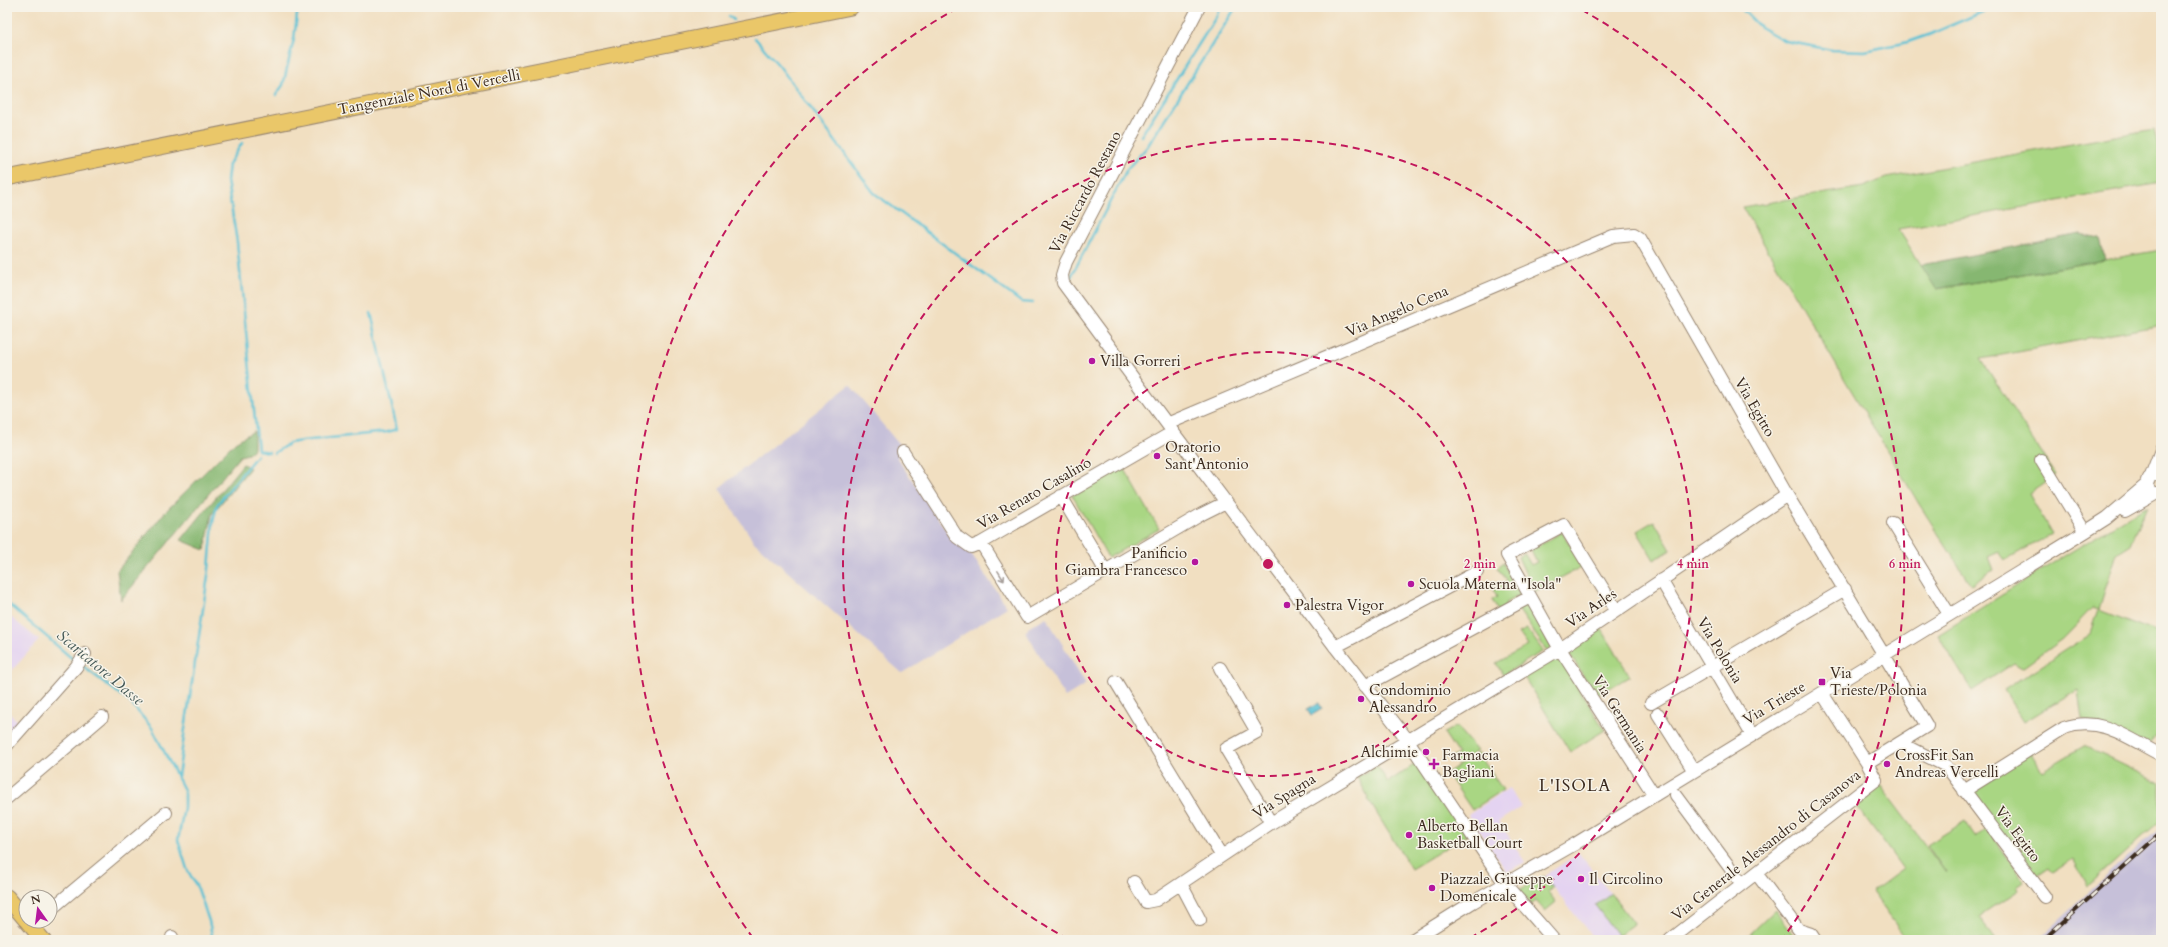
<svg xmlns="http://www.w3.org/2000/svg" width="2168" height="947" font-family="Cardo,serif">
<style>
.built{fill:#e4d3f1}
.industrial{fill:#c6c0d9}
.green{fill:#a9d683;stroke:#728050}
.forest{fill:#86b771;stroke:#607048}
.water{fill:#57c0d4;stroke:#497579}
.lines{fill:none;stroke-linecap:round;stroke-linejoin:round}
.stream{stroke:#57c0d4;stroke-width:2.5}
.minor-casing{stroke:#968470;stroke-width:14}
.major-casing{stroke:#968470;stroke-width:17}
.minor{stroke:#fff;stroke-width:12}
.major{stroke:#eac769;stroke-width:15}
.rail-casing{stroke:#3b2a1e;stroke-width:4}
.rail{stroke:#f7f3e8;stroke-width:2.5;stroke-dasharray:8;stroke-linecap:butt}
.oneway{stroke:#a79f9a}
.ring{fill:none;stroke:#c2185b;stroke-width:2;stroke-dasharray:7 5}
.poi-dot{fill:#b5179e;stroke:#f7f3e8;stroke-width:1.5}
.labels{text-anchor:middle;stroke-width:3;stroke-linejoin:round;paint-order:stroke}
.street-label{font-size:15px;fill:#3b2a1e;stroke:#f7f3e8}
.poi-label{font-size:15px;fill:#3b2a1e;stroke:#f7f3e8;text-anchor:start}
.water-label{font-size:16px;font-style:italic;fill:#435755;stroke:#f7f3e8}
.quarter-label{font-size:17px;letter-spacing:1px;fill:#3b2a1e;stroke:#f7f3e8}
.centre{fill:#c2185b;stroke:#f7f3e8;stroke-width:2}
.ring-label{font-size:12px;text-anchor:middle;font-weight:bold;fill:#c2185b;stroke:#f7f3e8;stroke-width:3;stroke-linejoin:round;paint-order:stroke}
</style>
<rect width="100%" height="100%" fill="#f7f3e8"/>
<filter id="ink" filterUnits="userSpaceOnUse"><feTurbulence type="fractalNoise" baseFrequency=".025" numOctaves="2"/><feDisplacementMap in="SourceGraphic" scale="8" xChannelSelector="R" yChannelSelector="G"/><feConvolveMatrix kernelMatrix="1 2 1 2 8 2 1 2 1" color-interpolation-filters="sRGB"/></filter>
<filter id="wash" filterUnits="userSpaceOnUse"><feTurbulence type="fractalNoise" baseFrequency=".012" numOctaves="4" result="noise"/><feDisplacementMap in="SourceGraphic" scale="16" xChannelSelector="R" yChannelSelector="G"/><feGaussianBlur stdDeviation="0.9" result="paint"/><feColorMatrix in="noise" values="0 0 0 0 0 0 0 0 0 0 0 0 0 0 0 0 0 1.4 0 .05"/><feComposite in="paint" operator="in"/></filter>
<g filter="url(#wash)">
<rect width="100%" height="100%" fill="#f1dfc1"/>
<path class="built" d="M7,614L39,640L7,676Z
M7,710L18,722L7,735Z
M1509,788L1521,807L1499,821L1525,862L1507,872L1468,815Z
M1579,853L1634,924L1612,940H1595L1544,876Z"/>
<path class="industrial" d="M850,385L902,448L897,458L952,539L972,555L1007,607L902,673L754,542L719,488Z
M1046,617L1086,684L1065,697L1025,631H1027L1028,628Z
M2161,827V940H2037L2113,870Z"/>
<path class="green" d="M2154,129L2161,162V183L1898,229L1937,289L2161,250V325L1981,359L2055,475L2029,494L2052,534L2005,560L1999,552L1988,557L1993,570L1971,585L1919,504L1742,207L1863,187L1886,178Z
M1123,466L1159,529L1108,558L1072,495Z
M2147,506L2131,544L2117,553L2099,610L2161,634V731L2149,744L2082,719L2078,689L2024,722L2004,690L2091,634L2099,610L2092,608L2062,639L2022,668L2014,663L1972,691L1938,635L2069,553Z
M1654,521L1671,550L1654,560L1637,531Z
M1562,532L1583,566L1534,592L1518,557L1524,553L1531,565L1537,562L1531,550Z
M1503,563L1520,595L1505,603L1506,606L1498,611L1492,600L1497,597L1493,590L1508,581L1497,568Z
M1529,603L1552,648L1547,651L1518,609Z
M1601,628L1630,676L1596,696L1567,650Z
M1527,629L1543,651L1503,675L1496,663L1528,646L1519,633Z
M1558,656L1605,730L1570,752L1524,677Z
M1456,726L1477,751L1457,764L1452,758L1458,754L1444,733Z
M2084,746L2161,783V820L2088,886L2073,859L2053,872L2049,867L2033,878L1969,791L2030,753L2042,771Z
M1478,753L1503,790L1472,810L1447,773Z
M1417,763L1467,835L1411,869L1368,799L1369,798L1357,777L1377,766L1388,782Z
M1880,785L1946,873L1927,845L1965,821L1976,837L1987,828L2024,881L2017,886L2019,890L1979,917L1996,940H1907L1872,892L1903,869L1854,802Z
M1544,876L1553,887L1548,892L1556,902L1545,911L1536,901L1531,905L1519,890Z
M1611,893L1634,924L1618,936L1595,905Z
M1775,910L1797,940H1751L1748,936Z"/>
<path class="forest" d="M2080,234L2100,238L2105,260L1936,289L1921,265Z
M254,431V449L248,454L240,456L121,600L117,571L165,512L235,442Z
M243,464L250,468L212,514L205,550L181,540Z"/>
<path class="water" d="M1319,703L1322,709L1312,715L1308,709Z"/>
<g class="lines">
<path class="stream" d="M1740,7L1760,27L1785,41L1832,50L1865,51L1908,42L1931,34L1994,7
M729,16L734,20
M755,38L780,67L874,193L1021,302L1033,303
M276,95L283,85L294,39L298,7
M1141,136L1216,17L1220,7
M242,143L229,164L227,181L237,242L258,450L269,452
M1071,277L1127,169L1147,147L1236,7
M274,453L290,443L302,441L387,432L397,429L371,313
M7,603L75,661
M81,665L129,701L152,728L184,790V808L178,840L187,869L198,889L209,921L213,940
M178,776L209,569L213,522L217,505L257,455"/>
</g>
</g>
<g filter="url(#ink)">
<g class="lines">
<defs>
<path id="minor" d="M1199,7L1066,262L1062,275L1063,283L1173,432L1333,644L1407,739L1505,884L1554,940
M1167,424L1613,236L1634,234L1640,238L1787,495L1927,726L1867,763
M903,452L957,537L971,547L981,543L1173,432
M2041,460L2085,532
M2151,476L2161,450
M2151,491L2147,484L2149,478L2153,475H2161
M1061,496L1105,570
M2125,511L2157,493
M1893,523L1949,614
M981,543L1027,617L1202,514L1226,502
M1661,580L1752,735
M1616,610L1564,525L1507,555L1560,649L1654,795
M1335,647L1477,572
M1220,668L1257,732L1226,749L1271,823
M1116,682L1221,855
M1365,686L1530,597
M1651,703L1845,589
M1658,714L1694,771
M1901,743L1946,766L2045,897
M7,745L76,667L85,654
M1964,791L2064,728C2101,715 2129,739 2161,755
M1676,795L1742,884
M7,798L102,717
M1756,873L1799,930L1811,934L1815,940
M1134,882L1146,902L1156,900L1271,823L1560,649L1787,495
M1181,884L1200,920
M50,910L166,813
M172,937V940
M1412,940L1473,902L1575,844L2085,532L2107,518L2147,484
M1670,940L1876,780L1867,763L1822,693"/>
<path id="major" d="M7,178L851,7
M7,897L26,920
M27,921L43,940"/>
</defs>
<use href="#minor" class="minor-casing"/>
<use href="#major" class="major-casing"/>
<use href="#minor" class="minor"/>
<use href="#major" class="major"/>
<defs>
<path id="rail" d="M2043,940L2161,833"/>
</defs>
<use href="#rail" class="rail-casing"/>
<use href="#rail" class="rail"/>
</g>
<defs><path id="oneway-shaft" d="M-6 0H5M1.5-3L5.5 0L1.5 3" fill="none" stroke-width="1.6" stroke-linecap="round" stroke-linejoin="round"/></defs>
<use class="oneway" href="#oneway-shaft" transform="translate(1001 576) rotate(58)"/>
</g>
<g class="ring">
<circle cx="1268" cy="564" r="212"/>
<path d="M1068 939A425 425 0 1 1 1468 939"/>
<path d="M753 938A637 637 0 0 1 954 10M1582 10A637 637 0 0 1 1783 938"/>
</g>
<g class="poi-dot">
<circle cx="1092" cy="361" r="4"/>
<circle cx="1157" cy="456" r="4"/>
<circle cx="1195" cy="562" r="4"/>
<circle cx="1411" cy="584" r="4"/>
<circle cx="1287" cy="605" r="4"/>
<rect x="1818" y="678" width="8" height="8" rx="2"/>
<circle cx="1361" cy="699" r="4"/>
<circle cx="1426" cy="752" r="4"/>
<path d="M1432 758h4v4h4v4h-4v4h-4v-4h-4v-4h4z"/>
<circle cx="1887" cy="764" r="4"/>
<circle cx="1409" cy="835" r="4"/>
<circle cx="1581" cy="879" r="4"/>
<circle cx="1432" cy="888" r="4"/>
</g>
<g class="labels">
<g class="street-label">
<text transform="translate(429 92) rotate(-11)" y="5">Tangenziale Nord di Vercelli</text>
<text transform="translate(1085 192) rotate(-62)" y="5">Via Riccardo Restano</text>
<text transform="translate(1397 311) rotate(-23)" y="5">Via Angelo Cena</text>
<text transform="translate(1755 407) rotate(60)" y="5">Via Egitto</text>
<text transform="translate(1034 493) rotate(-30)" y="5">Via Renato Casalino</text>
<text transform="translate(1591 608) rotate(-34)" y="5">Via Arles</text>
<text transform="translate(1720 650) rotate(59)" y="5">Via Polonia</text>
<text transform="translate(1774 703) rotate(-31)" y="5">Via Trieste</text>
<text transform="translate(1620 714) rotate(58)" y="5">Via Germania</text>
<text transform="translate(1284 796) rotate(-32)" y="5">Via Spagna</text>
<text transform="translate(2018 834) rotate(53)" y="5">Via Egitto</text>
<text transform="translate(1766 845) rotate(-38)" y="5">Via Generale Alessandro di Casanova</text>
</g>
<g class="poi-label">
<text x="1100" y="366">Villa Gorreri</text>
<text x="1165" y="452">Oratorio<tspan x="1165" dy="17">Sant'Antonio</tspan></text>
<text x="1187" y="558" text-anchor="end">Panificio<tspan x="1187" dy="17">Giambra Francesco</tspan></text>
<text x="1419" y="589">Scuola Materna "Isola"</text>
<text x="1295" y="610">Palestra Vigor</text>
<text x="1830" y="678">Via<tspan x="1830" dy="17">Trieste/Polonia</tspan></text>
<text x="1369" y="695">Condominio<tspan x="1369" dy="17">Alessandro</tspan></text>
<text x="1418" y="757" text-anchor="end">Alchimie</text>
<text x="1442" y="760">Farmacia<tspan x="1442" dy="17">Bagliani</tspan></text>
<text x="1895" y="760">CrossFit San<tspan x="1895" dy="17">Andreas Vercelli</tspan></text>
<text x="1417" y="831">Alberto Bellan<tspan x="1417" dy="17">Basketball Court</tspan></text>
<text x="1440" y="884">Piazzale Giuseppe<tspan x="1440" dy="17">Domenicale</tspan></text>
<text x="1589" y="884">Il Circolino</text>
</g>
<g class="water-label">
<text transform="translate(101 667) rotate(40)" y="6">Scaricatore Dasse</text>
</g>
<g class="quarter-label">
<text x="1575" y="791">L'ISOLA</text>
</g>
</g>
<circle cx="1268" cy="564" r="6" class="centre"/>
<g class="ring-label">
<text x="1480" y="568">2 min</text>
<text x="1693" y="568">4 min</text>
<text x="1905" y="568">6 min</text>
</g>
<rect width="2168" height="947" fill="none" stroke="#f7f3e8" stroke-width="24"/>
<g transform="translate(38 909) rotate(346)"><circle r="19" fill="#f7f3e8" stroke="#aca397"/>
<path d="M0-3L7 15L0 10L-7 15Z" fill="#b5179e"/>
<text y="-6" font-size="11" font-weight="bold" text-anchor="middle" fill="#3b2a1e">N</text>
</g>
</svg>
